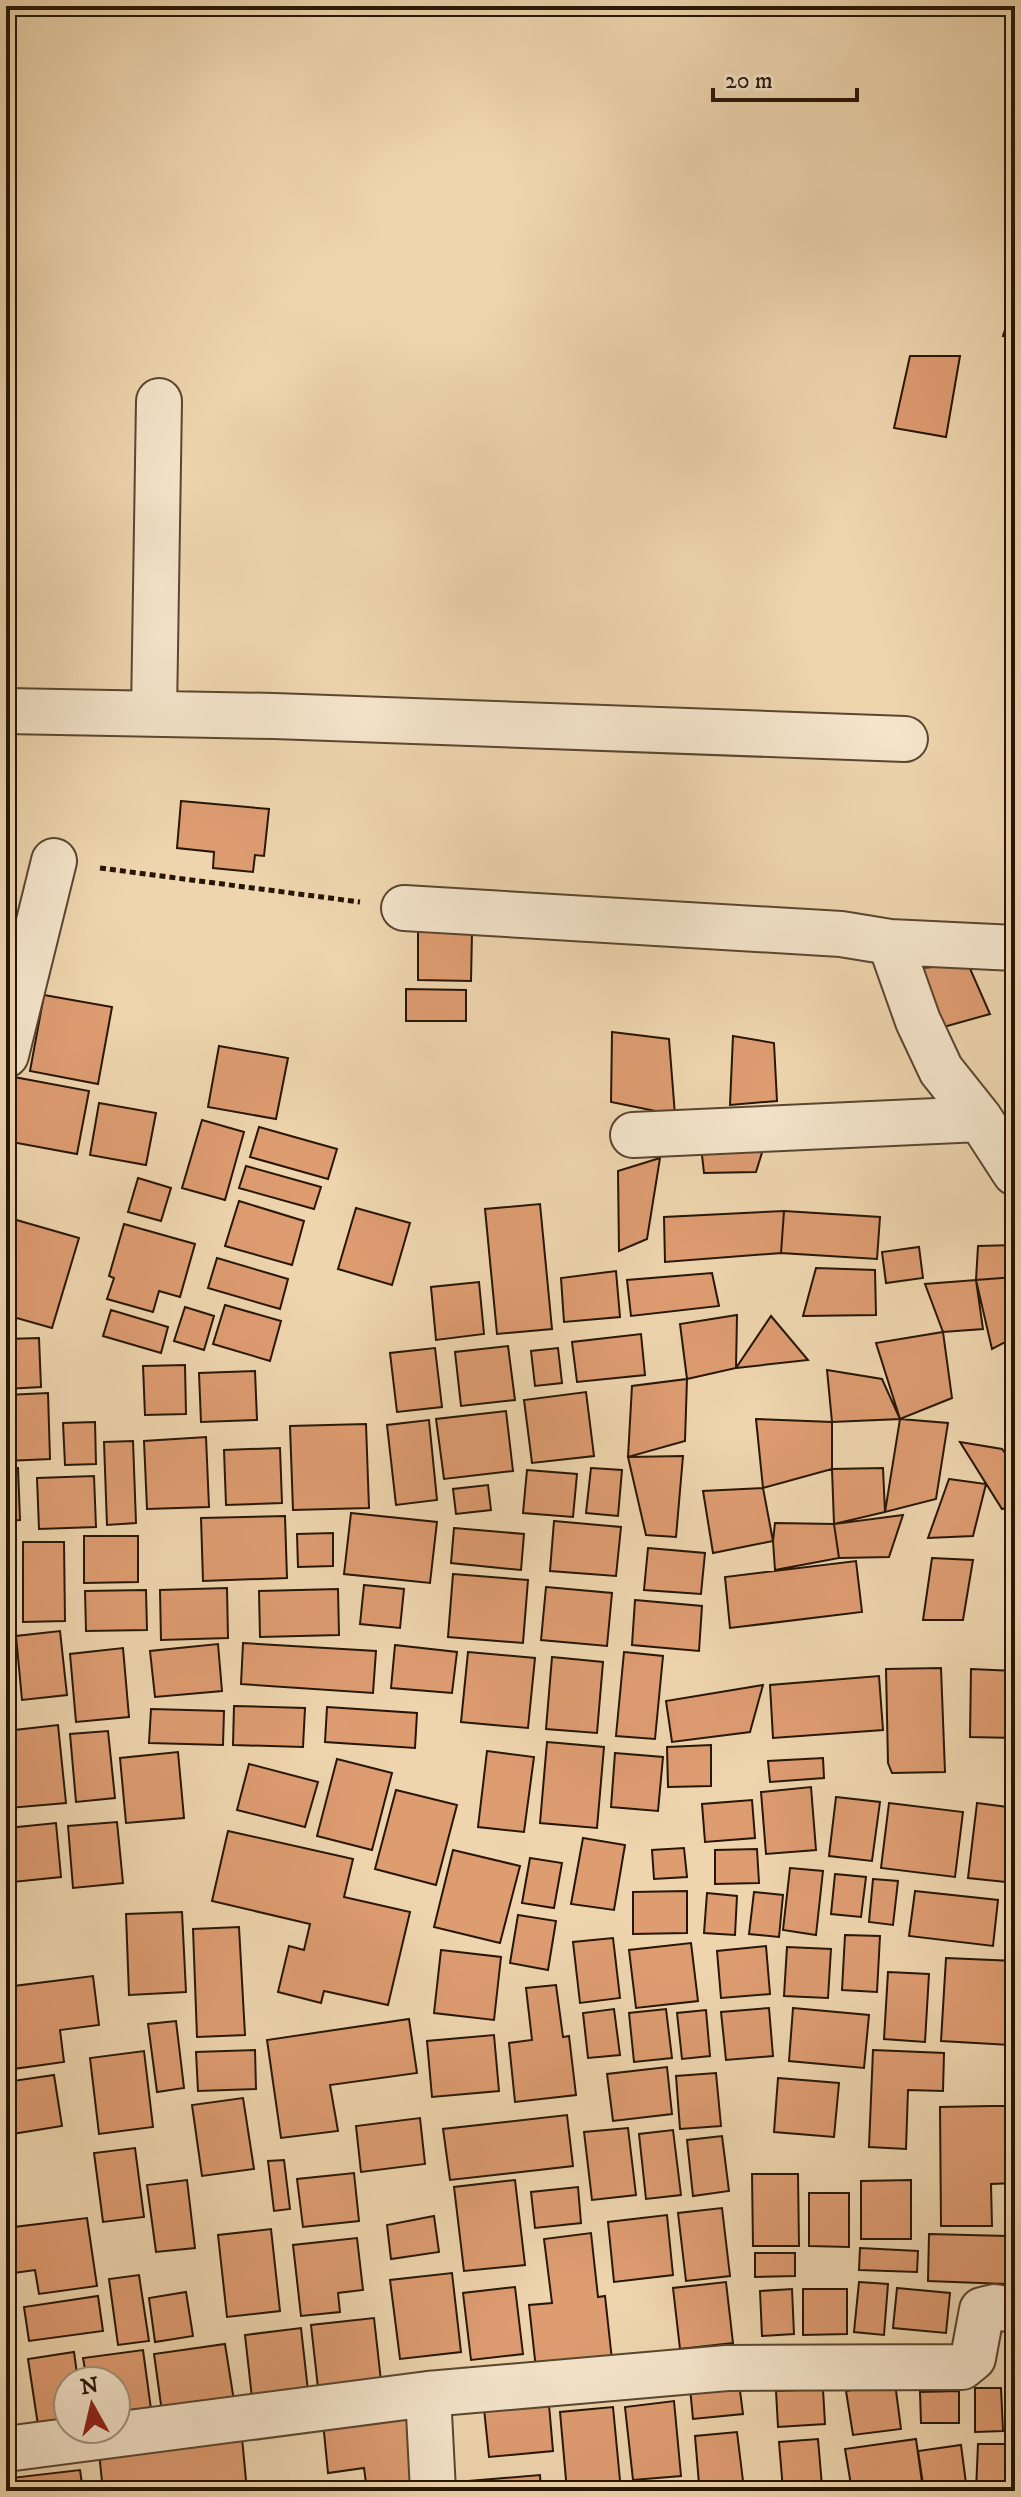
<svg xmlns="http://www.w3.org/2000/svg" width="1021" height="2497" font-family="'IM FELL DW Pica',serif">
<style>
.building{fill:#de9c71;stroke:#271606;stroke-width:2}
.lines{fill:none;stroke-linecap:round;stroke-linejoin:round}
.street-casing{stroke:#594630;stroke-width:48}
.path{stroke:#271606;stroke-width:5;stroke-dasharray:6 4;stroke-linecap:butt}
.street{stroke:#f4e4ca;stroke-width:44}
</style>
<rect width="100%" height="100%" fill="#eed5ae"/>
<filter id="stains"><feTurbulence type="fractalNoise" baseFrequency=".0025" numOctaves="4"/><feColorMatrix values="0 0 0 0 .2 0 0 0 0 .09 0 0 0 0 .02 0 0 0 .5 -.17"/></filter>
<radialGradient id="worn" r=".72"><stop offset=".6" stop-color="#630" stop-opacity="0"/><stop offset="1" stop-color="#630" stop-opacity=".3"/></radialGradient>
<path class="building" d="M1015,300V338L1003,336Z
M910,356H960L946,437L894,428Z
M181,801L269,809L264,856L255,855L253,872L213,868L214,852L177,848Z
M418,932H472L471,981L418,980Z
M968,964L990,1014L940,1028L922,968Z
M406,989L466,990V1021H406Z
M44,995L112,1007L98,1084L30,1071Z
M612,1032L669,1039L675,1115L611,1102Z
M733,1036L774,1043L777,1101L730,1105Z
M219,1046L288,1058L276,1119L208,1107Z
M14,1077L89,1091L77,1154L6,1141V1121Z
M99,1103L156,1113L146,1165L90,1155Z
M202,1120L244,1132L225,1200L182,1188Z
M259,1127L337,1149L328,1179L250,1157Z
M765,1143L756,1172L704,1173L701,1146Z
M660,1158L647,1239L619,1251L618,1171Z
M246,1166L321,1187L314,1209L239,1188Z
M138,1178L171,1188L161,1221L128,1212Z
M239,1201L304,1221L292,1265L225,1246Z
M540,1204L552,1329L497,1334L485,1209Z
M356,1208L410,1223L392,1285L338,1269Z
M784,1211L781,1253L665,1262L664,1217Z
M784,1211L880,1217L877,1259L781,1253Z
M6,1217L79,1238L52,1328L6,1315Z
M124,1224L195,1244L180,1297L159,1291L153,1312L107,1299L114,1278L109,1276Z
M1015,1245V1277L976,1280L978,1246Z
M919,1247L923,1278L886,1283L882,1252Z
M217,1258L288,1279L280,1309L208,1288Z
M816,1268L875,1270L876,1315L803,1316Z
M616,1271L620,1317L564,1322L561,1278Z
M712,1273L719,1306L631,1316L627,1280Z
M1015,1277V1337L992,1349L976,1280Z
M976,1280L983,1329L943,1332L925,1284Z
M479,1282L484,1334L436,1340L431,1287Z
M225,1305L281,1321L270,1361L213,1344Z
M185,1307L214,1316L204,1350L174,1341Z
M111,1310L168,1327L161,1353L103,1336Z
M737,1315L736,1368L687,1379L680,1324Z
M771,1316L808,1360L736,1368Z
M943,1332L952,1398L900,1419L876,1343Z
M641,1334L645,1375L577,1382L572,1342Z
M39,1338L41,1387L6,1389V1339Z
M508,1346L515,1400L461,1406L455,1352Z
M435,1348L442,1407L397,1412L390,1353Z
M558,1348L562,1383L535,1386L531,1351Z
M185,1365L186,1414L145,1415L143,1366Z
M827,1370L882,1379L900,1419L832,1422Z
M255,1371L257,1420L201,1422L199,1373Z
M687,1379L685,1441L628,1457L632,1386Z
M586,1392L594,1456L532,1463L524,1400Z
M48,1393L50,1459L6,1461V1395Z
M506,1411L513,1471L444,1479L436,1419Z
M756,1419L832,1422V1469L763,1488Z
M900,1419L948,1423L936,1499L885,1512Z
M429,1420L437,1500L396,1505L387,1425Z
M95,1422L96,1464L65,1465L63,1423Z
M366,1424L369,1508L293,1510L290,1426Z
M206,1437L209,1507L147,1509L144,1441Z
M133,1441L136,1523L107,1525L104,1442Z
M960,1442L1002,1449L1015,1466V1506L1002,1509Z
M280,1448L282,1503L226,1505L224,1450Z
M683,1456L676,1537L646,1535L628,1457Z
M6,1468H18L20,1520L6,1521Z
M591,1468L622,1470L618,1516L586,1513Z
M883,1468L885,1512L834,1524L832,1469Z
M527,1470L577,1474L573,1517L523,1513Z
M94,1476L96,1527L39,1529L37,1478Z
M949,1479L986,1484L973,1536L928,1538Z
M488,1485L491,1510L456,1514L453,1489Z
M763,1488L773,1541L713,1553L703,1491Z
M351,1513L437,1522L430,1583L344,1574Z
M903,1515L889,1557L839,1558L834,1524Z
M285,1516L287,1578L203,1581L201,1518Z
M554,1521L621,1527L616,1576L550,1571Z
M775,1523L834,1524L839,1558L775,1570L773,1541Z
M454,1528L524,1534L521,1570L451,1563Z
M333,1533V1566L298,1567L297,1534Z
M84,1536H138V1582L84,1583Z
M6,1538H13L14,1615H6Z
M23,1542H64L65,1621L23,1622Z
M648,1548L705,1553L701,1594L644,1590Z
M932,1558L973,1560L963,1620H923Z
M856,1561L862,1612L730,1628L725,1577Z
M453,1574L528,1580L523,1643L448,1637Z
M364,1585L404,1589L400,1628L360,1624Z
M546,1587L612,1593L607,1646L541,1640Z
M227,1588L228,1638L161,1640L160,1590Z
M338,1589L339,1635L260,1637L259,1591Z
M146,1590L147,1630L86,1631L85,1591Z
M635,1600L702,1606L699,1651L632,1645Z
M60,1631L67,1695L22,1700L16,1636Z
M243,1643L376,1651L373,1693L241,1684Z
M218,1644L222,1691L155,1697L150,1651Z
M395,1645L457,1652L452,1693L391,1688Z
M123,1648L129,1717L76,1722L70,1654Z
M468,1652L535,1658L528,1728L461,1722Z
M624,1652L663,1656L655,1739L616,1736Z
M552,1657L603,1662L597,1733L546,1729Z
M941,1668L945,1772L892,1773L888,1763L886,1669Z
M971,1669L1015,1671V1738L970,1737Z
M879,1676L883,1730L773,1738L770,1685Z
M763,1685L750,1732L672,1742L666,1701Z
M234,1706L305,1708L303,1747L233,1745Z
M327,1707L417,1713L415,1748L325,1742Z
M151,1709L224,1711L223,1745L149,1743Z
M58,1725L66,1803L9,1808L6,1731Z
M108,1731L115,1798L76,1802L70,1734Z
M547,1742L604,1747L597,1828L540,1823Z
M711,1745V1786L668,1787L667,1747Z
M487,1751L534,1757L524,1832L478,1827Z
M178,1752L184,1818L126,1823L120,1758Z
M615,1753L663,1757L658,1811L611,1807Z
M823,1758L824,1778L770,1782L768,1761Z
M337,1759L392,1773L372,1850L317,1836Z
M249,1764L318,1782L305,1827L237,1810Z
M811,1787L816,1850L766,1854L761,1792Z
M396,1790L457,1805L436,1885L375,1869Z
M836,1797L880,1802L872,1861L829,1856Z
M752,1800L755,1838L705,1842L702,1804Z
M889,1803L963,1812L955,1877L881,1868Z
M977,1803L1015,1808V1883L968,1878Z
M117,1822L123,1883L73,1888L68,1826Z
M56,1823L61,1877L13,1882L8,1828Z
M228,1831L353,1859L344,1897L410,1912L388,2005L324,1991L321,2003L278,1992L289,1946L304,1950L310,1924L212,1901Z
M583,1838L625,1845L614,1910L571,1904Z
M684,1848L687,1877L654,1879L652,1850Z
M757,1849L759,1883L715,1884V1850Z
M453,1850L520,1866L500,1943L434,1927Z
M530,1858L562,1863L554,1908L522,1903Z
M790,1868L823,1871L816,1935L783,1930Z
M835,1874L866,1877L861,1917L831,1914Z
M873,1879L898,1881L893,1925L869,1922Z
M687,1891V1933L633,1934V1892Z
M915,1891L998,1900L993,1946L909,1936Z
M754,1892L783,1895L779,1937L749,1934Z
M707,1893L737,1896L735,1935L704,1933Z
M182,1912L186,1992L129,1995L126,1914Z
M518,1915L556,1921L548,1970L510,1963Z
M239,1927L245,2035L197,2037L193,1929Z
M845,1935L880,1936L877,1992L842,1990Z
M613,1938L620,1998L580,2003L573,1942Z
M691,1943L698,2001L636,2008L629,1950Z
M766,1946L770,1994L721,1998L717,1951Z
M787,1947L831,1949L828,1998L784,1996Z
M441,1950L501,1957L494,2020L434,2013Z
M946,1958L1015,1961L1010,2045L941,2041Z
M888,1972L929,1974L925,2042L884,2039Z
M93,1976L99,2025L60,2030L64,2062L13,2069L6,2018V1987Z
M556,1985L563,2037L569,2036L576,2095L515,2102L509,2043L532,2040L526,1988Z
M769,2008L773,2056L726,2060L721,2012Z
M793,2008L869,2015L864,2068L789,2061Z
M614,2009L620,2055L588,2058L583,2013Z
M666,2009L672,2058L634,2062L629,2013Z
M706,2010L710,2056L682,2059L677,2013Z
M409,2019L417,2073L330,2085L338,2131L281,2138L267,2040Z
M176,2021L184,2088L157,2092L148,2024Z
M494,2035L499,2091L432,2097L427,2041Z
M255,2050L256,2089L198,2091L196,2052Z
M873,2050L944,2053L943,2091L908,2090L906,2149L869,2147Z
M144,2051L153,2127L99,2134L90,2058Z
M667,2067L672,2114L613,2121L607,2074Z
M716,2073L721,2126L680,2129L676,2076Z
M54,2075L62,2126L6,2135V2082Z
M778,2078L839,2083L834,2137L774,2132Z
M243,2098L254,2169L202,2176L192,2105Z
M991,2106H1015V2183L991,2184L992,2226H941L940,2107Z
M567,2115L573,2166L450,2180L443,2129Z
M420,2118L425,2164L361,2172L356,2126Z
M628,2128L636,2195L592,2200L584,2132Z
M673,2130L681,2195L646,2199L639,2134Z
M722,2136L729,2191L693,2196L687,2140Z
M135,2148L144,2217L103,2222L94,2153Z
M284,2160L290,2209L274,2211L268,2161Z
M354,2173L359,2221L303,2227L297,2179Z
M752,2174H798L799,2246H753Z
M187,2180L195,2248L156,2252L147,2185Z
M515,2180L525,2265L464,2271L454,2187Z
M911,2180V2239H861V2181Z
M578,2187L581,2223L535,2228L531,2192Z
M809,2193H849V2247L809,2246Z
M722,2208L730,2276L686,2281L678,2213Z
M667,2215L673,2275L614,2282L608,2222Z
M434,2216L439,2252L391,2259L387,2225Z
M87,2218L97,2286L39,2294L35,2270L6,2274V2228Z
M271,2229L280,2311L227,2317L218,2235Z
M591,2233L598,2297L605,2296L612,2360L536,2369L529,2305L552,2303L544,2239Z
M929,2234L1007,2236L1006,2284L928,2281Z
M357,2238L363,2290L338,2293L340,2312L301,2316L293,2245Z
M860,2248L918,2251L917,2272L859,2270Z
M755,2253H795V2276L755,2277Z
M452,2273L461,2352L400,2359L390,2280Z
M139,2275L149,2341L118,2345L109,2279Z
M726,2282L733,2343L680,2349L673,2288Z
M859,2282L888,2284L884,2335L854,2332Z
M515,2287L523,2354L471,2360L463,2293Z
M897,2288L950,2293L946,2333L893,2328Z
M792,2289L794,2334L762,2336L760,2291Z
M803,2289H847V2334L803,2335Z
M186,2292L193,2336L155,2342L149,2298Z
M98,2296L103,2331L29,2341L24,2307Z
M374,2318L381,2381L318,2388L311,2325Z
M301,2328L308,2391L252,2398L245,2335Z
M225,2344L234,2401L162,2412L154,2354Z
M143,2350L151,2409L116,2413V2381H87L83,2358Z
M74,2352L78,2381H68V2428L39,2432L28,2359Z
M739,2383L743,2414L693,2419L690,2388Z
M895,2383L901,2429L853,2435L846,2391Z
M975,2388H1001L1003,2431L975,2432Z
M823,2389L825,2424L778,2427L776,2391Z
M959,2391V2423H921L920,2392Z
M548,2393L553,2451L489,2457L483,2399Z
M674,2401L681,2476L633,2480L625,2407Z
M613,2407L621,2491H567L560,2412Z
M415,2414L423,2491H367L364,2468L328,2473L323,2422Z
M241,2427L247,2491H103L98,2443Z
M737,2432L743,2481L699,2484L695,2436Z
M818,2439L822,2486L783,2490L779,2442Z
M916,2439L922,2482L852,2491L845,2449Z
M978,2444H1009V2491H976Z
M961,2445L967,2491H924L918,2451Z
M80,2470L83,2491H13L11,2478Z
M540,2475L541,2491H458L457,2482Z"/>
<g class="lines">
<defs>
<path id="street" d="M6,711L274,716L905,739
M154,713L159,401
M404,908L841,934L890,942L918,1021L941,1070L980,1119L1015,1173
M890,942L1015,948
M6,1055L54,861
M633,1135L980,1119
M6,2449L428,2394
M433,2491L428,2394L727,2368L962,2367L973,2358L982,2310L994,2307L1015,2310"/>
</defs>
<use href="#street" class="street-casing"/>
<path class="path" d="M100,868L360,902"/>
<use href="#street" class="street"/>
</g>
<rect width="1021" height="2497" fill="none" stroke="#eed5ae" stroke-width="32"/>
<rect x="8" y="8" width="1005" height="2481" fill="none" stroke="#271606" stroke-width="4"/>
<rect x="16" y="16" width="989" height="2465" fill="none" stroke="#271606" stroke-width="2"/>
<g transform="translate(92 2405) rotate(352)"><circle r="38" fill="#f4e4ca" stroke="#a2927c" stroke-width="2"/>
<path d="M0-6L14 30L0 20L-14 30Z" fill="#8f2418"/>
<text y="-12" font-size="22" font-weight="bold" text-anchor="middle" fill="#271606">N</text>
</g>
<path d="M713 88v12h144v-12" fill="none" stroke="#271606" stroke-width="4"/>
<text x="725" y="88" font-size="24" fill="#271606" stroke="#f4e4ca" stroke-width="6" paint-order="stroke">20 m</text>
<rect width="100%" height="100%" filter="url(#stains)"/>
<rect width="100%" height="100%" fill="url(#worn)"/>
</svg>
